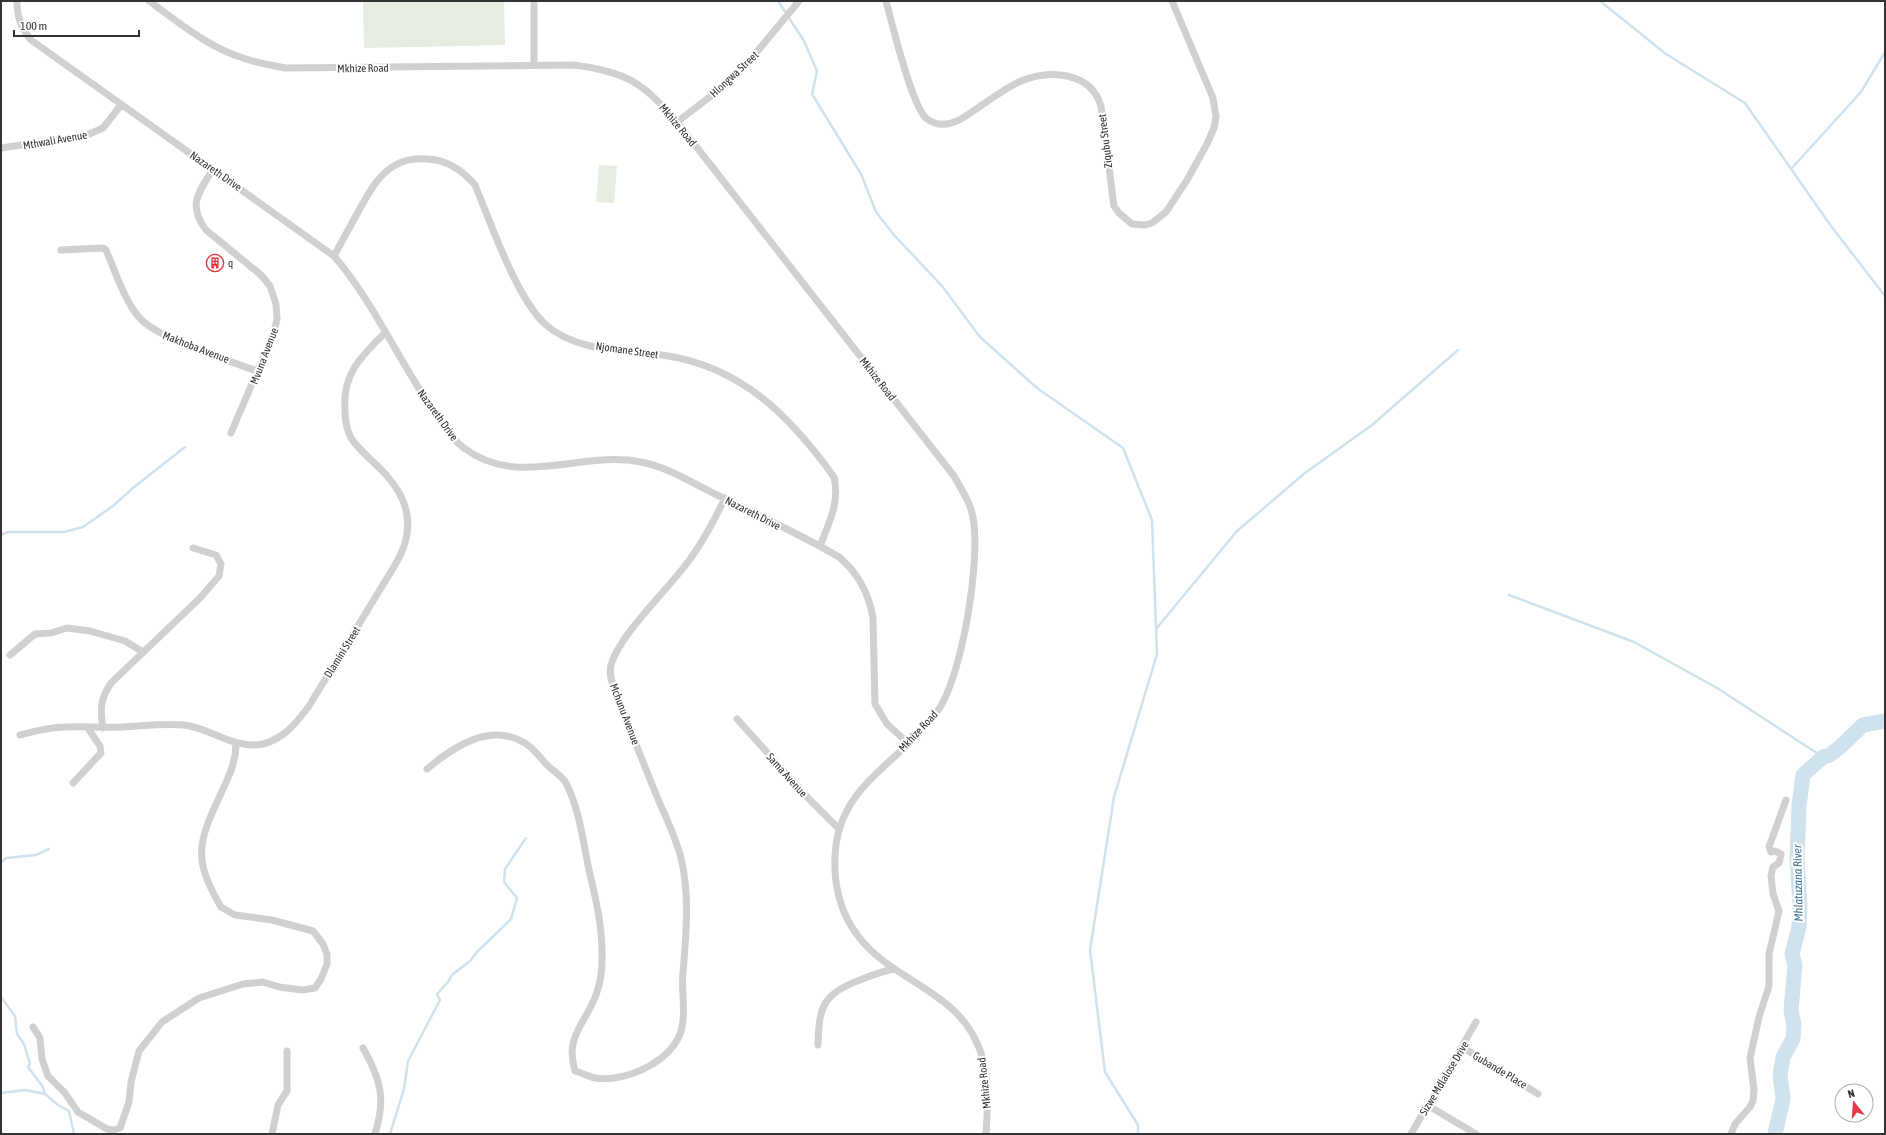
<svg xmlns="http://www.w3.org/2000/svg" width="1886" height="1135" font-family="'Asap Condensed',sans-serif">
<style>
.green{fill:#e6ecdf}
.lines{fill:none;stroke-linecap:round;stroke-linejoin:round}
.stream{stroke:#cfe2ee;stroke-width:2.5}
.river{stroke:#cfe2ee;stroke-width:15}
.minor{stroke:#d0d0d0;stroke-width:7}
.labels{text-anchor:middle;stroke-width:4;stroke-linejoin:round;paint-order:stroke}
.street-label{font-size:11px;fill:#333;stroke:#fff}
.poi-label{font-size:11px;fill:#333;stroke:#fff;text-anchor:start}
.water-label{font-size:12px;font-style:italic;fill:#3f7597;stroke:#fff}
</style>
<rect width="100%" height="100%" fill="#fff"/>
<path class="green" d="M363,1H504L505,45L364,48Z
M599,165L617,166L614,203L596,202Z"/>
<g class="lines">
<path class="stream" d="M778,1L804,41L817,71L812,94L861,174L876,212L894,235L942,286L980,337L1037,388L1123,448L1152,520L1157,654L1114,797L1090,950L1105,1072L1138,1125V1134
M1600,1L1666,54L1745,103L1831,226L1885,296
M1791,169L1861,92L1885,52
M1,535L8,532H64L83,527L113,506L133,488L185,447
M1509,595L1634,642L1717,688L1823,757
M1156,629L1237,531L1305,473L1372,425L1458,350
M1,863L6,858L36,855L49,849
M1,997L15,1016L17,1034L24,1044L30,1064L28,1067L43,1087L45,1094L58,1105L69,1111L74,1134
M1,1093L25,1090L45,1094
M390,1134L404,1089L408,1061L440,1000L437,994L448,982L452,975L470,961L477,952L511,919L517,898L504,882L505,869L526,838"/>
<path class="river" d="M1775,1134L1783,1099L1780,1075L1783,1057L1793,1039L1794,1024L1791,1011L1795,965L1792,954L1799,927L1800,905L1797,858L1799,806L1803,775L1823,757L1830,755L1840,747L1863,725L1885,721"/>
<path class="minor" d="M17,1C17,17 21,28 31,40L334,256C371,299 395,353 427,401C438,417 448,436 464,448C518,489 581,450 641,462C668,467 692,483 717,495C758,515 800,534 839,557C858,573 869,594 873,618L875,704L887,724L908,743
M149,1C178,22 208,47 243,58C256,63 271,65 285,68L574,65C627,72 642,82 677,122L954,476C961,489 971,503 973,518C981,560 962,678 937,712C900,764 838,784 835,856C833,902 851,939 889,965C921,988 960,1004 977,1043C990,1070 988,1104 986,1134
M886,1C892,23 912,108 927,119C938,127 950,125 961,119C979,108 1003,89 1021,81C1050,69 1091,72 1101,106L1114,206L1119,213L1132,224L1145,225L1152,223L1166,212L1187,180L1207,144L1214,128L1216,117L1213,98L1172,1
M534,65V1
M677,122L728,83L746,65L799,1
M1,148L87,135L103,128L121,105
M213,169C199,192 187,205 206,230L261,275L270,286L276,304L277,319L274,332L231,433
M61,250L103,248L106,250C115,271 124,299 138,316C156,339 229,360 259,372
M334,256C342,241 350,227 358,212C374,183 389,155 428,159C447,160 463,171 475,185C491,223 516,298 546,325C577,352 623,350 662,355C741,366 789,415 834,477C840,502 829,523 820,546
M10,655L35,634L51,633L67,628L90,631L125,641L143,652
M737,719L808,798L838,828
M103,728C100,710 100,699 111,683L200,598L219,576L221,564L216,555L193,548
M20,735C35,731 50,727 65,727C84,726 104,728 123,727C143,726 164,723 184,725C211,728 235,750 263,744C284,739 297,722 309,706L395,565C414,534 412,504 387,476C376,463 360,452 351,438C347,430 345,420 345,411C342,375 360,357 385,333
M427,769C453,747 490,722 525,743C533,748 540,757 546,764C553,771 563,776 567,785C580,812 583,842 589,870C596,900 603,928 602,960C602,970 600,983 597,992C587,1023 564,1035 575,1071C582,1073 589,1077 595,1078C626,1083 676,1060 682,1027C686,1009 681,991 683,973C686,935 690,895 681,858C676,838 666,818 658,799C644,765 631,731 617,698C614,688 608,675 611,665C619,636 665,592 684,567C701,546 713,523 725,498
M73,783L101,753L100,746L87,727
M33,1027L40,1038L42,1059L48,1076L65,1093L78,1112L107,1129L113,1130L120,1128L129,1102L131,1082L139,1051L162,1022L199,998L243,984L263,982L279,987L302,990L315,988L321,979L327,964V954L323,944L313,931L272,920L235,915L221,907C191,856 199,841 223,789C230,774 236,761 236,743
M818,1045C819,1007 822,994 860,980C872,975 883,971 895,969
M1462,1047L1538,1094
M363,1048C381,1080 386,1099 375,1134
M1427,1105L1476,1134
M272,1134L278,1105L287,1091V1051
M1411,1134L1476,1022
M1731,1134L1735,1124L1750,1107L1753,1101L1754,1090L1750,1058L1759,1017L1769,986V954L1779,911L1773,894L1771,876L1773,867L1779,863L1781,854L1775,851L1771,852L1769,847L1786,800"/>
</g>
<defs>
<symbol id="building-ring" viewBox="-11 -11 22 22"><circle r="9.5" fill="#fff" stroke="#e63946" stroke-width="1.5"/><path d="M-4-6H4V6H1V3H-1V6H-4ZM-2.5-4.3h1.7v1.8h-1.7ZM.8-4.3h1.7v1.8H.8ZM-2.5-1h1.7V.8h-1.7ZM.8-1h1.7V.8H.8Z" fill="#e63946"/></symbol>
</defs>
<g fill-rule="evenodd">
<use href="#building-ring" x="205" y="253" width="20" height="20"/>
</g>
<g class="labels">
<g class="street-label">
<text transform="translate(363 68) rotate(-1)" y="4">Mkhize Road</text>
<text transform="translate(734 74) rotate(-43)" y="4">Hlongwa Street</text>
<text transform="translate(678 125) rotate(50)" y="4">Mkhize Road</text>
<text transform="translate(55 140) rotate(-10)" y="4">Mthwali Avenue</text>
<text transform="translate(1105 141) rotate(-97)" y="4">Ziqubu Street</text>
<text transform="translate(216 171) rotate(35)" y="4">Nazareth Drive</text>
<text transform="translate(196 347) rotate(21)" y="4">Makhoba Avenue</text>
<text transform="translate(627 350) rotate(8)" y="4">Njomane Street</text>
<text transform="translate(264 356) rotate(-69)" y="4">Mvuna Avenue</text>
<text transform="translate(878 379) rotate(52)" y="4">Mkhize Road</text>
<text transform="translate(438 415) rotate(54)" y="4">Nazareth Drive</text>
<text transform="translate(753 513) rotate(27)" y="4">Nazareth Drive</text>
<text transform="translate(342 652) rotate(-58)" y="4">Dlamini Street</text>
<text transform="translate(625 714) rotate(69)" y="4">Mchunu Avenue</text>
<text transform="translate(918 731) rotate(-47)" y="4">Mkhize Road</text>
<text transform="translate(787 775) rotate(48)" y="4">Sama Avenue</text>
<text transform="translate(1500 1070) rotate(31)" y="4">Gubande Place</text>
<text transform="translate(1444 1078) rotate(-59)" y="4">Sizwe Mdlalose Drive</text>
<text transform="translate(984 1083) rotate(-96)" y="4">Mkhize Road</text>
</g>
<g class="poi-label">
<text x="228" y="267">q</text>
</g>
<g class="water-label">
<text transform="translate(1798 883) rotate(-91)" y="4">Mhlatuzana River</text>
</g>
</g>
<rect width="1886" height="1135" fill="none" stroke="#333333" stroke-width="4"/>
<g transform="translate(1854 1103) rotate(343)"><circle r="19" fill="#ffffff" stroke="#adadad"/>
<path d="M0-3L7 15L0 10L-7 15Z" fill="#e63946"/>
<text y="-6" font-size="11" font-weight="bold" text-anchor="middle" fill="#333333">N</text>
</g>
<path d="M14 30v6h125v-6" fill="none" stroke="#333333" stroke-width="2"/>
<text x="20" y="30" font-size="12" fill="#333333" stroke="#ffffff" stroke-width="3" paint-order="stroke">100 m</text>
</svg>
